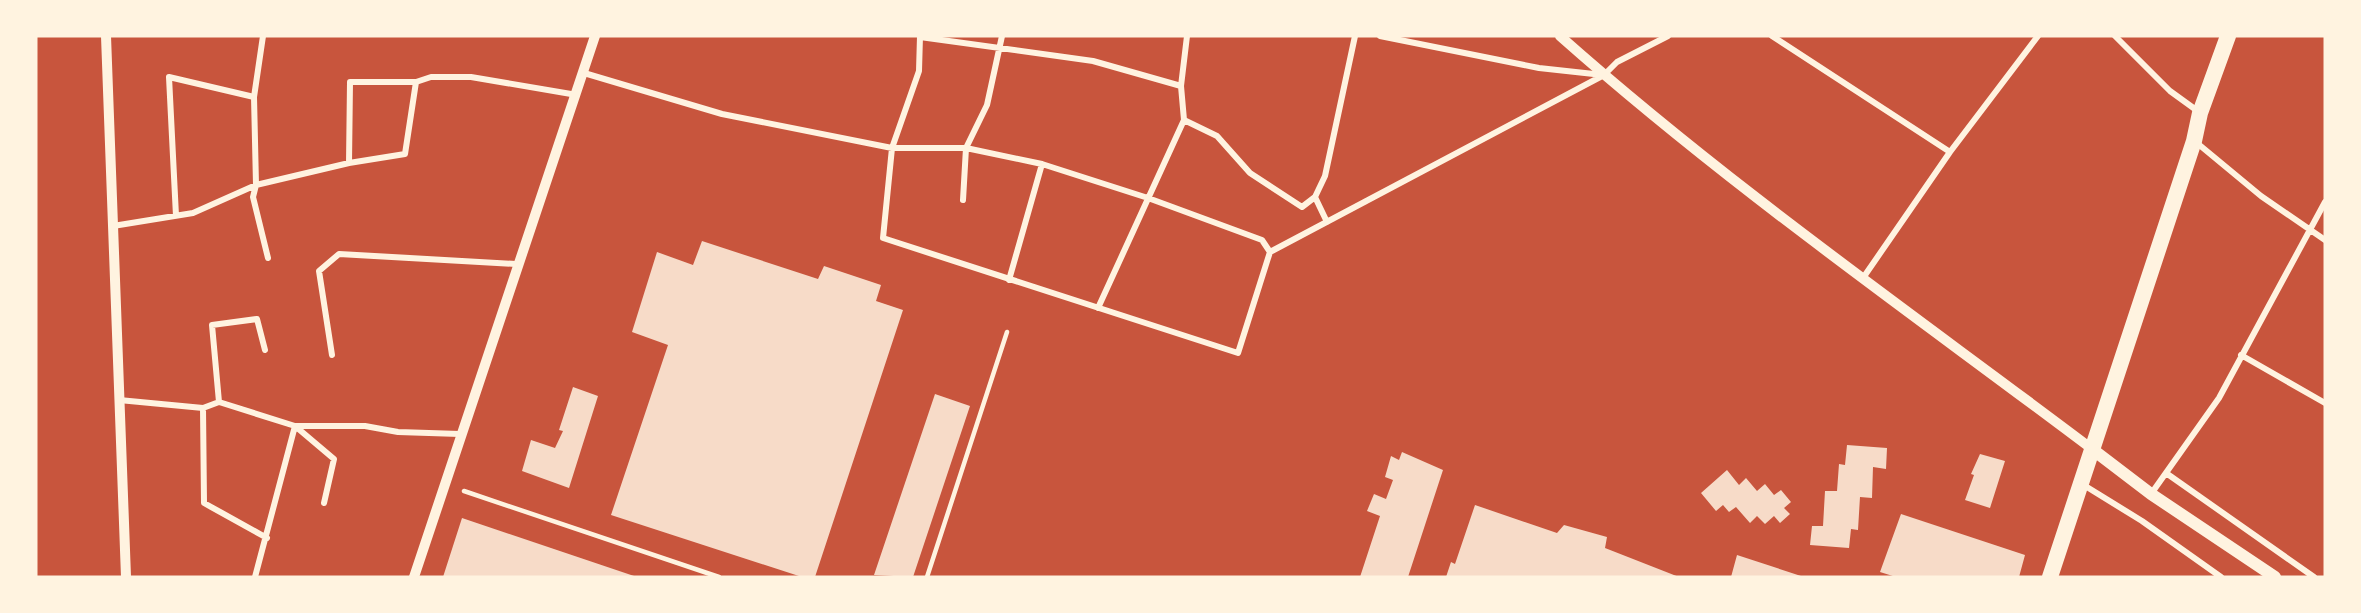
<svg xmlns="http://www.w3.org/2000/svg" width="2361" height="613" font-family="'Space Grotesk',sans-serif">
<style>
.building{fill:#f7dbc8}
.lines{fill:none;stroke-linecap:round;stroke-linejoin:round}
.service{stroke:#fff3e0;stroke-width:4.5}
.minor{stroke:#fff3e0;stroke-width:6}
.tertiary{stroke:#fff3e0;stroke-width:10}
.secondary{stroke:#fff3e0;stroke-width:12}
.trunk{stroke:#fff3e0;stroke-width:16}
</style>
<rect width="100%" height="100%" fill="#c8553d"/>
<path class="building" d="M702,241L818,279L824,266L881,285L876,301L903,310L815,577H802L611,515L668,345L632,332L657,252L693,265Z
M573,387L598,396L569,488L522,471L531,440L555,448L563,431L559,430Z
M935,394L970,406L913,577L874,575Z
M1847,445L1887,448L1886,469L1873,467L1872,498L1860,497L1858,530L1851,529L1849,548L1810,545L1812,526H1823L1825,491H1837L1839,464L1845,465Z
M1402,452L1443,470L1408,577H1360L1380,516L1367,511L1374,494L1386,499L1393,480L1385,477L1391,456L1399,460Z
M1980,454L2005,461L1990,508L1965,500L1974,475L1971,474Z
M1727,470L1739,485L1746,478L1757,491L1765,484L1774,495L1781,490L1791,502L1784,508L1790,514L1780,523L1774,516L1765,524L1757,516L1750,523L1736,507L1729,512L1723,505L1716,511L1701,493Z
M1475,505L1557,533L1564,525L1607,537L1605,548L1679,577H1446L1451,562L1455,564Z
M1901,514L2025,555L2019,577H1896L1880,572Z
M462,518L637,577H443Z
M1737,555L1804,577H1731Z"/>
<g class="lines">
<path class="service" d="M464,491L719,577
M927,577L1007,332"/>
<path class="minor" d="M263,36L254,97L256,185L253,197L268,258
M920,36L919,71L892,148L883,238L1238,353L1270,252L1604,75L1617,62L1668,36
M1380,36L1539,68L1603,75
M1772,36L1950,152
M2115,36L2170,91L2199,112
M920,37L1093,61L1181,86
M584,73L722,114L892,148H966L1042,164L1148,198L1262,240L1270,252
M1184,120L1217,136L1250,173L1302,207L1315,197L1325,176L1355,36
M2197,143L2261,196L2325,240
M349,163L350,82H416L431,77H471L577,95
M1315,197L1327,222
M963,200L966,148L987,105L1002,36
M176,216L169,77L254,97
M113,226L193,213L256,185L349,163L405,154L416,82
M1863,278L1950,152L2038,36
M1009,280L1042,164
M1098,308L1184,120L1181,86L1187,36
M332,355L319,271L339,254L516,264
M2241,355L2325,403
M119,400L203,408L219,402L295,426H365L398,432L460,434
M219,402L212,325L257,319L265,350
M203,408L204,503L267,538
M2166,473L2314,577
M2082,484L2142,521L2221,577
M2151,494L2219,398L2325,202
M255,577L295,426L334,459L324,503"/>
<path class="tertiary" d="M106,36L126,577
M1560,36C1728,185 1913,314 2092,449
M414,577L595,36"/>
<path class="secondary" d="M2092,449L2151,494L2275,577"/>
<path class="trunk" d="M2050,577L2194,141L2200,113L2228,36"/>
</g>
<rect width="2361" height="613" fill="none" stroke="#fff3e0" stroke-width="75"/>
</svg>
